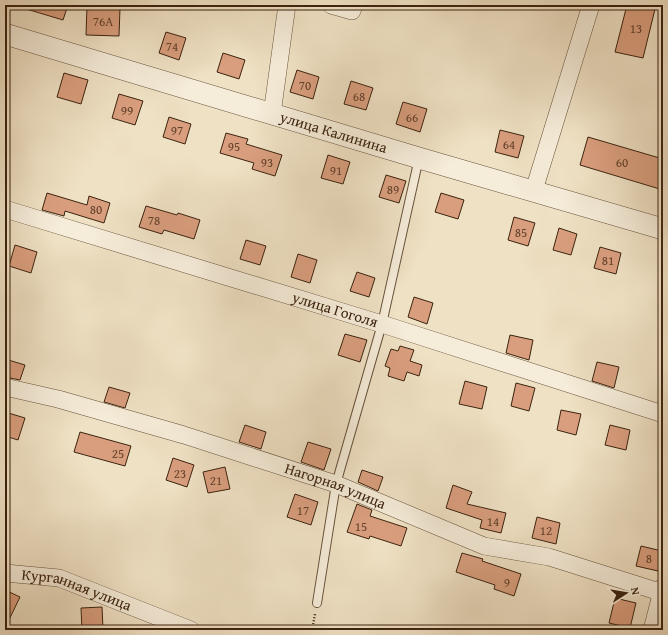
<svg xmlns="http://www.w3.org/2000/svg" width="668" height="635" font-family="'Gentium Book Plus',serif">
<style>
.building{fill:#d99e7e;stroke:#3b230f}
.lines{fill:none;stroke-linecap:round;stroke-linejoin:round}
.service-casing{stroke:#68523c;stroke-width:10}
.minor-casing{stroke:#68523c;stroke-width:18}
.tertiary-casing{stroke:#68523c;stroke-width:22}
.path{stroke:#3b230f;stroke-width:2.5;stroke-dasharray:1 2;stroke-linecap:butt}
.service{stroke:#f5ecd9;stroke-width:8}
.minor{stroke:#f5ecd9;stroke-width:17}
.tertiary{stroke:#f5ecd9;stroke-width:21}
.labels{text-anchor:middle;stroke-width:3.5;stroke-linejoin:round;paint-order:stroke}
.number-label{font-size:13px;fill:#62422b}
.street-label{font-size:15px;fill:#3b230f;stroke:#f5ecd9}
</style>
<rect width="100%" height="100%" fill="#efe1c4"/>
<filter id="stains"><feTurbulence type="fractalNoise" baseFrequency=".005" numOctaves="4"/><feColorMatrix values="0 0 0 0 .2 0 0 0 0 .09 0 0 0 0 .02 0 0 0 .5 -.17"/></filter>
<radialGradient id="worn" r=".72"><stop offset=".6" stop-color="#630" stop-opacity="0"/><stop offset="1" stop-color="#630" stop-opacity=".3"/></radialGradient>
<path class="building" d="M23,5H68L63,20L23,8Z
M627,5H656L643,58L615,52Z
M87,6L120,8L119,36L86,35Z
M166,32L186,38L179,60L159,53Z
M223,53L245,60L239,79L217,72Z
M297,70L319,77L313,99L290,92Z
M64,73L88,80L81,104L57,97Z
M351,81L373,88L366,110L344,104Z
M119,94L143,101L135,125L112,118Z
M403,102L427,109L420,132L396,124Z
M169,117L191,124L185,144L163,137Z
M500,130L524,136L518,158L495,152Z
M226,133L248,139L246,144L282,155L275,176L252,169L254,163L220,153Z
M588,137L663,159V190L580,165Z
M328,155L350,162L343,184L321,178Z
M386,175L406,181L399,203L379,197Z
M47,193L87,205L89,196L110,203L104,223L65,211L64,216L42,210Z
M441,193L464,200L458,219L435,212Z
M146,206L177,215L178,213L200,220L194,239L164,230L162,234L139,227Z
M514,217L535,223L528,246L508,240Z
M559,228L577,234L571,255L553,250Z
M246,240L266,246L260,265L240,259Z
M15,245L37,252L31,273L9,266Z
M600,247L621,253L616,274L594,268Z
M298,254L317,260L310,283L291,277Z
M357,272L375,278L369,297L350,291Z
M414,297L433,303L427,324L408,317Z
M345,334L367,340L360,362L338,355Z
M510,335L533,340L529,360L506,353Z
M400,346L414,350L410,361L422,365L419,376L407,372L404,381L388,376L390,368L385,366L391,349L398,351Z
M5,359L25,365L20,380L5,377Z
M597,362L619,367L614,388L592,381Z
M465,381L487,387L482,409L459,404Z
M516,383L535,388L529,411L511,406Z
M109,387L130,393L125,408L104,402Z
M561,410L581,414L576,435L557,430Z
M5,412L25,418L18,440L5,436Z
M245,425L266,432L261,449L239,442Z
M610,425L630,430L626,450L605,445Z
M80,432L131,446L125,466L74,452Z
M308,442L331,449L324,470L301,462Z
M173,458L194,465L187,487L166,480Z
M225,467L230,489L208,493L203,472Z
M362,470L383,477L378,491L358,482Z
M453,485L472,492L467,504L506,513L501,533L480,528L482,520L446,508Z
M295,494L318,502L311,525L287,517Z
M357,504L372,510L370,516L407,528L401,546L370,536L369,539L347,532Z
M537,517L560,523L556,544L532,538Z
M641,546L662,551L658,571L636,566Z
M462,553L483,559L482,561L521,574L514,596L494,589L495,585L456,572Z
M5,590L20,597L5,628Z
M615,598L636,603L630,628L609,623Z
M102,607L103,630H82L81,608Z"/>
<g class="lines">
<defs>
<path id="service" d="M317,603L336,484L382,324L419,158"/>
<g id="minor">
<path d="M331,5L352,11L354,5"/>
<path d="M272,114L287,5"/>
<path d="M534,190L591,5"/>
<path id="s1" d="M5,209L382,324L663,414"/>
<path id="s2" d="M5,387L58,399L184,435L336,484L484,546L549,557L663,593"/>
<path id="s3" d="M5,573L59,578L191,630"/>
<path d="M652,630L663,587"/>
</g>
<g id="tertiary">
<path id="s4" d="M5,34L419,158L663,229"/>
</g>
</defs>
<use href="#service" class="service-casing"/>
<use href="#minor" class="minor-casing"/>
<use href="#tertiary" class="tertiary-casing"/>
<path class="path" d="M312,630L315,614"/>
<use href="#service" class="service"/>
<use href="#minor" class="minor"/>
<use href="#tertiary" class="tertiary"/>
</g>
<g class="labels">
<g class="number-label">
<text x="103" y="26">76А</text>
<text x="636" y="33">13</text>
<text x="172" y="51">74</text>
<text x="305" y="90">70</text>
<text x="359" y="101">68</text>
<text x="127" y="115">99</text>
<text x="412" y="122">66</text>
<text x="177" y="135">97</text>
<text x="509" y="149">64</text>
<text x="234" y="151">95</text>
<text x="267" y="167">93</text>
<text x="622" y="167">60</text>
<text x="336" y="175">91</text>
<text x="393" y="194">89</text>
<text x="96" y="214">80</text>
<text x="154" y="225">78</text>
<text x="521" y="237">85</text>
<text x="608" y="265">81</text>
<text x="118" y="458">25</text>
<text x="180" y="478">23</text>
<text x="216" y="485">21</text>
<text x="303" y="515">17</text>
<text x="493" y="526">14</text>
<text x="361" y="531">15</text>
<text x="546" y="535">12</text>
<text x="649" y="563">8</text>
<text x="507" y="587">9</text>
</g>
<g class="street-label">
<text dy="5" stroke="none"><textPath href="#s4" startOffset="343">улица Калинина</textPath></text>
<text dy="5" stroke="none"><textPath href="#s1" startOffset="345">улица Гоголя</textPath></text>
<text dy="5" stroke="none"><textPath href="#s2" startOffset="345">Нагорная улица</textPath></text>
<text dy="5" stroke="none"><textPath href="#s3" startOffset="74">Курганная улица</textPath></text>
</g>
</g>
<rect width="668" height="635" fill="none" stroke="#efe1c4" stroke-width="20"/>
<rect x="6" y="6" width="656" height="623" fill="none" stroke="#3b230f" stroke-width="2"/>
<rect x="10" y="10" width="648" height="615" fill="none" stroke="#3b230f"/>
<g transform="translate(626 593) rotate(78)" stroke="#f5ecd9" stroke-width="3" paint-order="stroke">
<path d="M0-3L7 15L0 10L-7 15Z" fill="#3b230f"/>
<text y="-6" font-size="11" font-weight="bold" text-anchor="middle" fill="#3b230f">N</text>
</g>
<rect width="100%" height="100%" filter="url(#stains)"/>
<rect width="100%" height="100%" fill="url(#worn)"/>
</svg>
